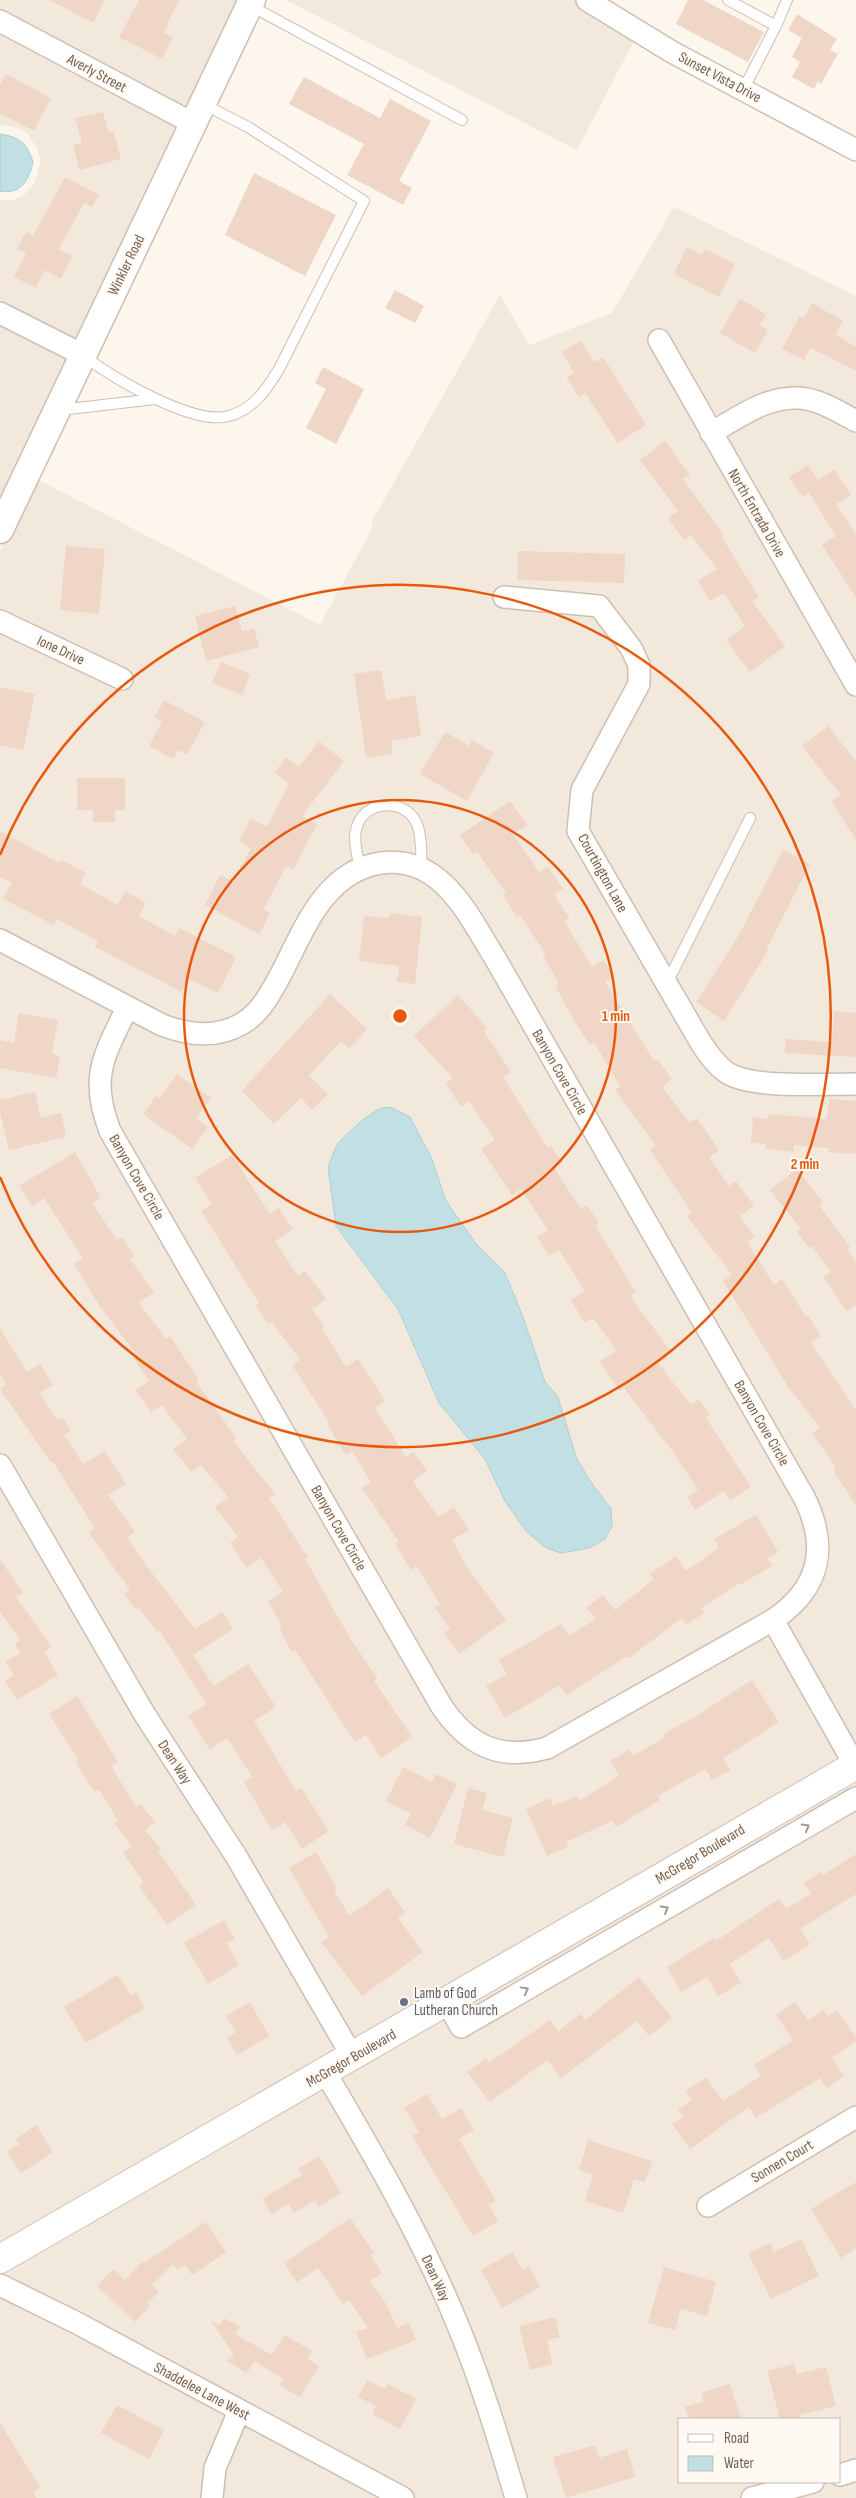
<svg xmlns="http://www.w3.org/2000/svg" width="856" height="2498" font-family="'Sofia Sans Condensed',sans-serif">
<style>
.residential{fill:#f3e8dc;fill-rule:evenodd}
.water{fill:#c2e0e4;stroke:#a9cfd5}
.building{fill:#efd6c6}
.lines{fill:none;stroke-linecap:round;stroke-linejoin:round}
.service-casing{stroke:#cebeb2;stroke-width:12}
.minor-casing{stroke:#cebeb2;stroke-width:24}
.tertiary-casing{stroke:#cebeb2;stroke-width:29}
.secondary-casing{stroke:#d0bfb1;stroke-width:30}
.service{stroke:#fff;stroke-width:10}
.minor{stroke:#fff;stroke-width:21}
.tertiary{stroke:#fff;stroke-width:26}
.secondary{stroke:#fff;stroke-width:28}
.oneway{stroke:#a6968d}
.ring{fill:none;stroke:#e8590c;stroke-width:2.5}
.worship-dot{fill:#6b7280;stroke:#fefaf3;stroke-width:2}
.labels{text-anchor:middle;stroke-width:4;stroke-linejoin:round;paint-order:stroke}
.street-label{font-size:15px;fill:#765e50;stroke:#fefaf3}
.worship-label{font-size:15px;fill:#5b616d;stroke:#fefaf3;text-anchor:start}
.centre{fill:#e8590c;stroke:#fefaf3;stroke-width:2.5}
.ring-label{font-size:15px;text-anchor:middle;font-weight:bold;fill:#e8590c;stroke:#fefaf3;stroke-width:4;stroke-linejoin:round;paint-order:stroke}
</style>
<rect width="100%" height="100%" fill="#fcf6ed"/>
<path class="residential" d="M0,0H242L0,509V200L11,201L23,196L34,184L41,161L37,148L27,133L18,128L0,125Z
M286,0H598L643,24L577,150Z
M674,207L856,296V1753L0,2248V552L35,478L320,625L373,527L371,523L500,295L529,345L612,313ZM390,1107L409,1117L432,1159L446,1201L477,1245L505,1274L523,1317L545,1382L558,1397L576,1457L612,1526L605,1539L589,1548L505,1501L485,1459L439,1403L398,1309L373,1274Z
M856,1776V2498H0V2270ZM680,2419H840V2482H680Z"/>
<path class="water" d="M0,134C20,137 27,143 33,162C29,181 20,195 0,191Z
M390,1107L410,1117L432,1159L446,1201L477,1245L505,1273L523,1317L545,1382L558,1397L576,1457L590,1481L611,1509L612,1526L605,1539L589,1548L561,1553L546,1548L526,1531L505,1501L485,1459L439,1403L398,1309L336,1226L328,1167L337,1144L361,1121L379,1109Z"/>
<path class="building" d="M50,0H105L93,23Z
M139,0H180L167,23L169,24L164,33L173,37L162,59L119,37Z
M688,0H703L764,32L748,62L676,24Z
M797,14L837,39L830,50L838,54L821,84L818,81L814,89L792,77L800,62L792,57L802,38L788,30Z
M6,74L51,98L34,131L0,113V84Z
M304,77L380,118L390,99L431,121L399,181L412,188L403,205L347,175L364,144L289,104Z
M103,112L108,132L113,131L121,159L79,170L73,145L82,143L75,118Z
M254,173L336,215L305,276L225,235Z
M65,177L99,195L92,207L84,203L59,249L72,256L61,279L45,270L36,288L14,277L26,253L17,249L26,232L33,236Z
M687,247L702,255L705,249L735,264L719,297L674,274Z
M395,290L424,306L415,323L385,308Z
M740,299L766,314L760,325L768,330L755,353L720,333Z
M812,303L843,321L835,334L856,347V371L811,348L804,360L782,349L800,316L804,318Z
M581,341L594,362L603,357L646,425L618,443L585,393L579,397L567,378L574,373L562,352Z
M323,367L364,389L336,444L306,428L326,389L315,383Z
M665,441L690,475L683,479L723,534L721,536L759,597L752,601L785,646L750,672L726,640L745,626L724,593L710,601L698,581L717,569L691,535L684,540L668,518L678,511L640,460Z
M808,465L818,480L834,469L851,495L836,504L856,534V597L822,545L836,536L809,493L802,497L789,477Z
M66,546L105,549L99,614L60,610Z
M518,551L625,554L624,583L517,580Z
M235,606L242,631L254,628L259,647L206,661L195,616Z
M221,662L250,674L242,695L212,683Z
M381,670L386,700L415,695L421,736L391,741L393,754L366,758L354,674Z
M0,687L35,694L23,750L0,745Z
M164,700L205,722L187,755L178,750L173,759L149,746L162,721L155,717Z
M828,726L856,761V840L831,801L841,795L802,746Z
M445,732L469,746L472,740L494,753L467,801L420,774Z
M319,741L344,761L302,816L317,824L293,870L286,866L264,909L270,913L259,934L205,905L220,875L233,882L251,848L239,841L251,819L267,827L289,784L275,772L286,757L299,767Z
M77,778H125V810H115V822H93V810H77Z
M510,801L527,825L513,834L539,872L548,867L563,889L554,894L569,918L564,921L592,967L604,960L614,976L605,982L654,1061L657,1059L672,1079L662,1087L690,1123L697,1118L719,1150L709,1157L729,1186L736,1181L754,1206L740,1216L755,1237L747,1242L774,1285L782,1279L806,1317L808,1315L821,1336L811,1343L856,1411V1505L833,1470L836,1468L812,1433L820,1428L789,1388L723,1281L732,1275L687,1216L692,1213L650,1150L656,1146L615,1090L620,1086L594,1042L590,1045L575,1022L555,986L559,983L543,957L546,955L520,915L517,917L503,895L506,893L477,852L473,854L460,835Z
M0,831L59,863L61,860L86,873L80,884L118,905L125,891L146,903L139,916L175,936L179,928L236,957L218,993L189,979L182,992L95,947L98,941L57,919L54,925L3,899L12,883L0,877Z
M783,850L810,864L766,950L768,951L724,1021L696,1002L739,935Z
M390,913L422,917L415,984L397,982L399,966L359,961L364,916L389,918Z
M330,994L367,1029L349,1049L341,1041L309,1075L328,1094L312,1110L301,1098L274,1124L242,1091Z
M458,995L487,1028L484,1031L511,1072L503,1077L548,1148L551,1146L562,1162L554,1168L581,1209L587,1205L599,1223L595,1226L636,1292L630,1296L672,1353L658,1363L691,1405L698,1399L710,1414L706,1418L751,1487L730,1500L724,1491L695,1510L687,1497L698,1490L673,1452L624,1388L620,1391L600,1362L616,1350L593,1318L585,1323L571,1300L585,1291L559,1250L549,1256L537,1237L548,1230L521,1189L512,1195L481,1149L495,1140L469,1101L461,1107L446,1084L453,1078L414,1036Z
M834,1011L856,1013V1057L785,1053L786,1039L832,1042Z
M19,1013L58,1020L52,1054L60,1056L56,1078L0,1068V1040L14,1043Z
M177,1074L211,1098L196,1118L208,1127L192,1149L143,1114L156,1096L160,1098Z
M35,1092L41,1118L61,1113L66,1137L9,1150L0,1112V1100Z
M829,1099L856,1101V1154L828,1152L829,1148L794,1145V1152L765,1149L766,1144L751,1143L753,1117L768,1119L769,1114L827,1119Z
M75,1152L101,1198L92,1203L117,1240L122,1237L134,1256L130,1259L154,1292L139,1303L166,1339L170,1336L199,1380L196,1382L237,1439L233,1441L275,1494L269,1498L308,1558L305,1559L350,1638L377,1678L374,1681L412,1737L381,1758L366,1735L355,1742L295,1650L292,1652L279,1628L282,1626L268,1601L283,1592L261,1558L246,1567L230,1543L238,1537L215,1507L228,1497L201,1465L191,1472L173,1449L187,1439L162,1405L151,1412L135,1390L149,1381L135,1360L138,1357L99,1305L74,1264L83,1258L44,1198L32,1206L19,1186Z
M232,1155L270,1214L279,1208L293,1229L275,1241L298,1276L305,1271L326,1299L312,1309L324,1326L321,1328L346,1367L358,1359L385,1401L375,1408L406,1457L413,1452L427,1471L413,1481L438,1517L454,1507L469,1530L452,1540L467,1567L506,1620L459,1654L444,1633L450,1629L434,1607L440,1604L416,1566L411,1570L395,1544L399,1542L362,1488L371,1482L352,1451L346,1455L327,1424L329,1422L292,1365L300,1360L272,1322L269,1324L256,1306L259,1303L201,1211L212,1204L195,1178Z
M797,1169L823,1202L819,1205L850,1247L847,1249L856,1262V1305L847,1311L823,1277L831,1272L812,1246L809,1248L797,1232L801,1229L770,1190Z
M0,1328L27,1372L40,1364L53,1385L40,1393L58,1421L63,1418L71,1430L64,1435L83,1464L105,1451L126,1484L108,1495L135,1532L127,1538L152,1573L195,1629L222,1612L233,1629L193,1655L214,1686L248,1664L276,1707L254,1721L296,1791L301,1788L329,1831L302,1849L285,1822L272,1831L244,1782L252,1777L227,1738L210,1750L188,1716L207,1704L159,1630L157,1632L139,1608L136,1610L124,1594L130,1590L89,1533L95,1528L53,1462L51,1463L0,1389L6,1384L0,1374Z
M756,1515L778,1552L767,1558L772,1566L740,1585L739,1583L701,1609L704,1613L686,1625L682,1618L628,1659L626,1657L566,1695L560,1685L505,1718L486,1686L507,1674L499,1660L561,1624L569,1636L596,1619L586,1608L603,1595L615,1610L654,1579L650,1574L676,1556L686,1571L719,1548L714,1539Z
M0,1560L23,1592L16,1597L52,1647L44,1652L58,1675L17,1700L5,1681L14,1675L5,1662L20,1653L15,1644L20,1640L0,1612Z
M752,1680L779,1722L723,1758L731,1770L712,1780L705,1769L658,1796L660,1800L616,1827L612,1821L566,1842L568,1847L547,1856L526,1809L550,1798L553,1806L577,1796L579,1801L619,1776L610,1761L629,1750L633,1756L665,1737L663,1734L698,1715Z
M77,1696L118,1762L111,1766L136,1807L140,1804L155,1822L145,1830L161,1849L158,1851L196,1905L167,1925L139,1886L144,1883L123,1853L132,1846L115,1824L118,1821L99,1789L94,1792L76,1762L79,1760L49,1714Z
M403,1767L432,1782L436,1774L457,1784L430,1838L405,1825L411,1814L386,1801Z
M468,1788L487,1793L482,1810L513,1818L503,1857L454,1844Z
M316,1852L337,1888L334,1890L349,1916L388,1888L405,1912L398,1918L423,1952L362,1996L321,1942L329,1937L289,1868Z
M856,1854V1894L800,1929L810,1944L784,1961L769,1938L730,1964L741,1983L718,1996L707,1977L681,1992L667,1967L714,1938L716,1941L779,1899L786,1909L811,1894L804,1883L821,1872L823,1875Z
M224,1920L235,1939L227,1943L239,1965L208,1984L184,1943Z
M118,1975L130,1995L136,1992L145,2008L86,2043L64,2007Z
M639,1977L672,2018L649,2036L637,2021L561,2078L547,2060L490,2102L467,2072L486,2058L489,2063L550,2020L558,2031L581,2014L585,2020Z
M250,2002L269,2036L237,2055L227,2038L236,2032L226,2016Z
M795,2002L808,2020L823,2010L828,2016L837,2010L856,2037V2041L832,2058L844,2076L827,2088L820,2078L756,2118L749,2107L690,2149L672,2124L683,2117L678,2110L692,2100L686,2091L706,2077L723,2101L761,2076L754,2065L793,2040L776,2015Z
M427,2094L442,2119L461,2108L474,2130L459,2139L496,2201L489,2205L498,2221L473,2236L412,2136L419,2132L404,2108Z
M36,2125L53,2152L21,2173L7,2152L20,2144L16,2139Z
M588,2140L652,2161L645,2182L634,2179L623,2213L585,2201L593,2175L579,2170Z
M319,2156L341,2193L319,2207L315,2200L294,2213L289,2204L271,2214L262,2199L302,2175L298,2169Z
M856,2182V2248L841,2258L811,2209Z
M350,2218L374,2253L371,2256L382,2273L370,2281L387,2305L397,2328L409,2323L416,2340L367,2359L356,2332L368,2328L349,2300L343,2304L318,2268L297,2282L284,2263Z
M206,2222L226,2252L192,2275L185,2265L178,2270L173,2264L152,2285L159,2292L147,2303L150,2306L135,2322L97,2286L113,2269L125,2280L143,2261L145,2262Z
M801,2239L819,2276L771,2299L748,2253L770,2243L774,2252Z
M513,2252L522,2270L529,2266L540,2287L502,2308L481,2270Z
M664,2267L716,2282L707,2316L681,2309L675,2330L648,2323Z
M555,2317L560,2337L547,2340L553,2364L530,2370L519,2326Z
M224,2318L240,2327L235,2334L272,2355L285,2335L312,2351L308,2359L319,2366L300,2397L279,2385L283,2379L254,2361L247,2373L227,2361L234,2355L211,2321L220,2325Z
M794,2364L797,2374L826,2367L836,2406L800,2415L801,2419H780L767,2371Z
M367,2380L385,2389L388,2384L416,2399L400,2429L372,2414L376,2406L358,2397Z
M730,2384L741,2419H689L685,2407L704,2401L701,2393Z
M117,2405L164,2430L149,2459L101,2433Z
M0,2423L40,2487L33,2492L36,2498H0Z
M595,2445L599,2458L627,2449L635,2477L566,2498L553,2457Z"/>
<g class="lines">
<defs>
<path id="service" d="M728,0L776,26L743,90
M251,6L462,120
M776,26L787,0
M84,356C113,378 193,426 229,416C254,409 268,388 280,367L364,201L248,127L203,104
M60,410L155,399
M360,869C358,858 353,841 356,830C362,799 408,796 418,827C422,839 421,856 422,869
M667,983L750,818"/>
<path id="minor" d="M587,0L672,52L856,150
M0,21L194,124
M0,313L83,355
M659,340L856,685
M711,433C738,418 766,396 799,398C819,399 839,412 856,421
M504,597L599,606L631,648L639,665V684L582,790L578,831L701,1043C708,1054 715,1064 726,1072C750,1089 825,1084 856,1084
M0,621L122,679
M0,940L162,1025C188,1035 217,1039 243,1023C261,1012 270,994 280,976C303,932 324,871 381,863C442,855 468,915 495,958L805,1499C829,1549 819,1589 773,1620L547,1748C500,1761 469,1746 442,1707L110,1131C89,1077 104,1056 127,1008
M0,1465L145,1715L236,1856L352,2056
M773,1620L856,1767
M447,2002L461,2027L856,1798
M325,2072C374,2155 423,2239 459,2328C482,2384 499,2441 516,2498
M708,2206L856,2117
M0,2285L77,2323L403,2498
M840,2475L856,2470
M212,2498L215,2468L239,2411
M752,2498L813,2482"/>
<path id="tertiary" d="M0,530L252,0"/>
<path id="secondary" d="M0,2259L856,1765"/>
</defs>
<use href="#service" class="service-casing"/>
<use href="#minor" class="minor-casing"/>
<use href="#tertiary" class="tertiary-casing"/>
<use href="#secondary" class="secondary-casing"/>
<use href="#service" class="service"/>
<use href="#minor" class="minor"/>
<use href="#tertiary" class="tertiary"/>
<use href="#secondary" class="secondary"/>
</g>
<defs><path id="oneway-chevron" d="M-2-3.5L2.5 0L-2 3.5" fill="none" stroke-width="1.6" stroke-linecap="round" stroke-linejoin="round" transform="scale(1.25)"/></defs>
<g class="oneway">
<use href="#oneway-chevron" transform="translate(806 1827) rotate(-30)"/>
<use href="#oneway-chevron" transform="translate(665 1909) rotate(-30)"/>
<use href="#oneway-chevron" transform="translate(525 1990) rotate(-29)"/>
</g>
<g class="ring">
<circle cx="400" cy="1016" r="216"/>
<path d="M0 855A431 431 0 1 1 0 1177"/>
</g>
<circle class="worship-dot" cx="404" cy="2002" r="5"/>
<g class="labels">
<g class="street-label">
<text transform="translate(97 73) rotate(28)" y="5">Averly Street</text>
<text transform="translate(720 77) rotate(28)" y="5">Sunset Vista Drive</text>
<text transform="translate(126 265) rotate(-64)" y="5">Winkler Road</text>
<text transform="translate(757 513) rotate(60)" y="5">North Entrada Drive</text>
<text transform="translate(61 650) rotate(25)" y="5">Ione Drive</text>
<text transform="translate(603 873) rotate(61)" y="5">Courtington Lane</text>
<text transform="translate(560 1072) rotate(60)" y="5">Banyon Cove Circle</text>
<text transform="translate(137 1177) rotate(60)" y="5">Banyon Cove Circle</text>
<text transform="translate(762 1423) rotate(60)" y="5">Banyon Cove Circle</text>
<text transform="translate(339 1528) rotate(60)" y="5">Banyon Cove Circle</text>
<text transform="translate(175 1762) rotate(57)" y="5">Dean Way</text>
<text transform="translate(700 1854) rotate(-31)" y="5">McGregor Boulevard</text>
<text transform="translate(351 2058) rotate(-30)" y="5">McGregor Boulevard</text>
<text transform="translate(782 2161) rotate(-31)" y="5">Sonnen Court</text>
<text transform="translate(436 2278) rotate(65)" y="5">Dean Way</text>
<text transform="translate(202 2391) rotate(28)" y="5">Shaddelee Lane West</text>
</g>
<g class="worship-label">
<text x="414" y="1998">Lamb of God<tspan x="414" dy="17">Lutheran Church</tspan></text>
</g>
</g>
<circle cx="400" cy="1016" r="8" class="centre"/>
<g class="ring-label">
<text x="616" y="1021">1 min</text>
<text x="805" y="1169">2 min</text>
</g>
<rect x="678" y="2418" width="162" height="65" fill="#fefaf3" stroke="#c8bcb2"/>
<rect x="688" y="2434" width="25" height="8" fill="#ffffff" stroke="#c8bcb2"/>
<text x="724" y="2443" font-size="15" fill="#765e50">Road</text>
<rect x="688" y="2456" width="25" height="15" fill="#c2e0e4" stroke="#c8bcb2"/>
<text x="724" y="2468" font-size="15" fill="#765e50">Water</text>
</svg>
